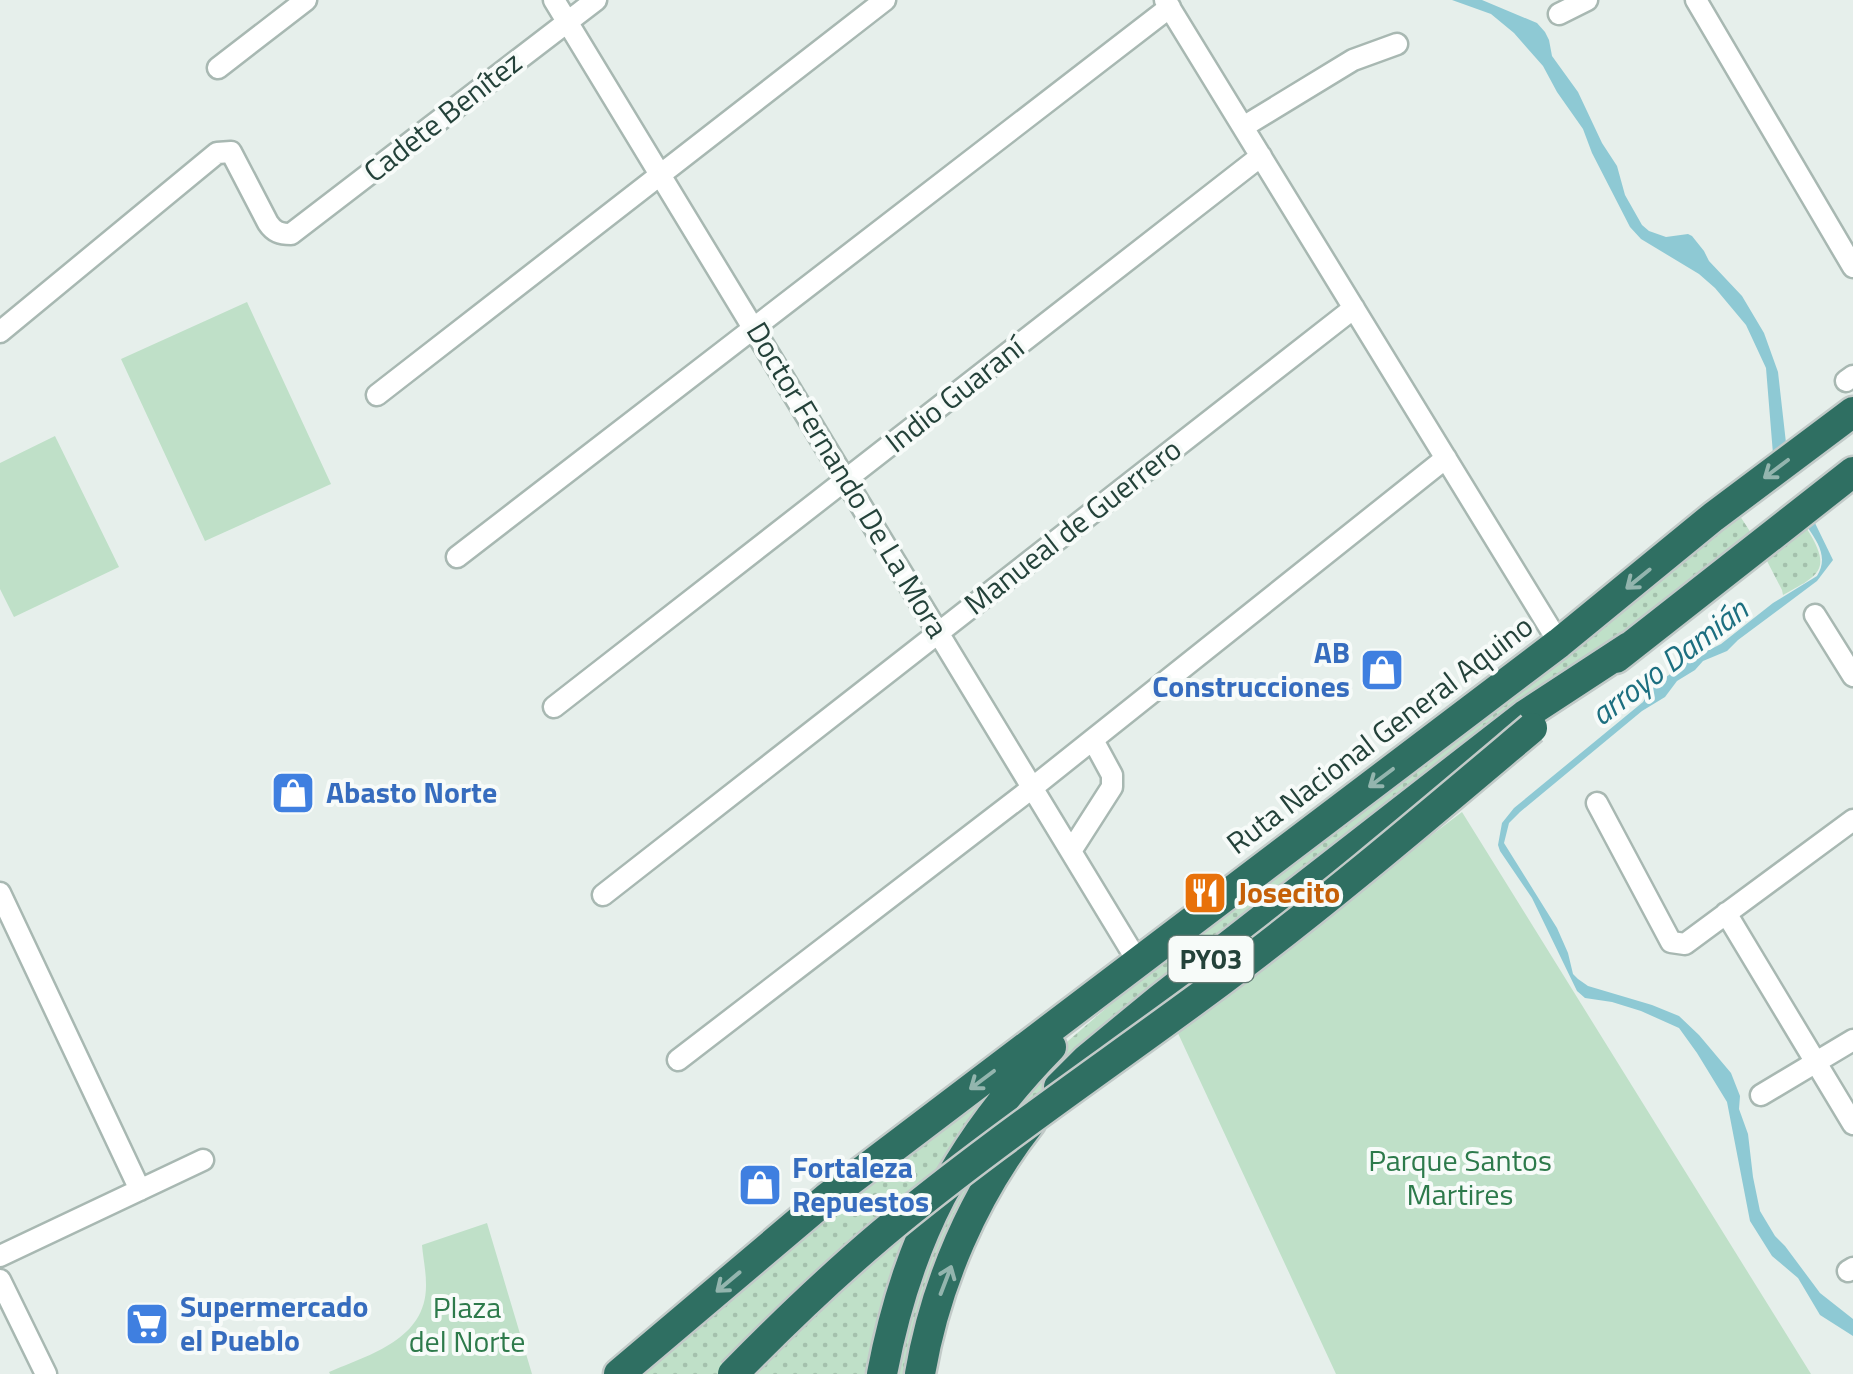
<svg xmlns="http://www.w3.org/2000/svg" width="1853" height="1374" font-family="'Titillium Web',sans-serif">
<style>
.grass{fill:url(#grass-dots)}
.park{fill:#bfe0c8}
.water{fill:#8ec9d4}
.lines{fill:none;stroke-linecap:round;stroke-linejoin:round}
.minor-casing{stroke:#a8b8b2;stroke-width:25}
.highway-casing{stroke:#c2cac8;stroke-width:35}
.minor{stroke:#fff;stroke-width:20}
.highway{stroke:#2f6f62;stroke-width:30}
.highway-bridge-casing{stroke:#c2cac8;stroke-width:35;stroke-linecap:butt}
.highway-bridge{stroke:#2f6f62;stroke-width:30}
.oneway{stroke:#93b5ae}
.labels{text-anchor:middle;stroke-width:8;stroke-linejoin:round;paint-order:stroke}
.shield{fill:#f7fbf9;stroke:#637a73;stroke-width:2.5}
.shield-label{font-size:28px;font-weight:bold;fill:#24423a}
.street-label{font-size:30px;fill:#24423a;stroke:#f7fbf9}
.shop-label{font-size:30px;font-weight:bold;fill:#366cbe;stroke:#f7fbf9;text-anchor:start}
.food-label{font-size:30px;font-weight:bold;fill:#c56008;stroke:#f7fbf9;text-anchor:start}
.park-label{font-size:30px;fill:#2d7a4b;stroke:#f7fbf9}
.water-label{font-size:32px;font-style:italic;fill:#1c6f80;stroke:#f7fbf9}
</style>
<defs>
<pattern id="grass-dots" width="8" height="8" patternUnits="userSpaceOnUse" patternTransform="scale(2.5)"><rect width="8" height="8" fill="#bfe0c8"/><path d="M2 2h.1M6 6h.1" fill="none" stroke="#a4c1ad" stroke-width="1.8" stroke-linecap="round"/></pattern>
</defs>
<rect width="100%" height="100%" fill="#e6efeb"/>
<path class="grass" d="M1738,513L1753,536L979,1144L1036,1075L1068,1041L1111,1004L1501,702Z
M1807,529C1833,570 1819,575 1783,595L1782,590L1767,561Z
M1008,1070L943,1167L718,1374H633Z
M990,1167L912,1374H892L898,1343L951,1196Z
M917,1223L873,1374H752L844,1283Z"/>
<path class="park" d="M247,302L331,484L205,541L121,359Z
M55,436L119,567L14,617L0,589V463Z
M1462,812L1811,1374H1336L1176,1029Z
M487,1223L532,1374H330L329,1372C371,1354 427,1339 426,1284C426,1271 423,1257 422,1245Z"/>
<path class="water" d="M1452,0H1482L1537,23L1545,32L1549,40L1552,56L1578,92L1602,143L1617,166L1625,195L1642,225L1649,231L1666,237L1688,234L1692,236L1704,251L1709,261L1742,296L1764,333L1778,372L1786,443L1773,454L1766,368L1746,325L1715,288L1699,274L1641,239L1630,227L1592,153L1583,129L1557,92L1543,66L1514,33L1491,14Z
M1815,523L1833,560L1817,581L1738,640L1727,651L1703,661L1695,670L1677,681L1665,697L1642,711L1520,812L1509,823L1504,843L1557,928L1568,953L1573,974L1578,979L1588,986L1652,1005L1679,1016L1699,1035L1731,1073L1740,1096L1739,1109L1748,1134L1753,1177L1760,1211L1775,1236L1785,1246L1820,1293L1853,1319V1336L1820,1315L1798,1278L1772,1256L1750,1221L1727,1102L1697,1053L1679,1028L1641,1011L1612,1002L1585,998L1577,991L1532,898L1500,851L1498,845L1502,823L1514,808L1643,702L1651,688L1691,659L1721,644L1773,603L1817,576C1828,558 1819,544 1808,528Z"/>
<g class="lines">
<defs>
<path id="minor" d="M554,0L1138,962
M1165,0L1559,643
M1696,0L1853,267
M1559,14L1587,0
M218,68L306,0
M1243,127L1353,60L1397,44
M0,332L217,153L231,152L268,223C274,232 280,234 291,234L596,0
M1846,381L1853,376
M377,395L885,0
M457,557L1170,7
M1815,615L1853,676
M554,707L1261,156
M1597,803L1671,942L1685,944L1853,820
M1071,851L1112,787V775L1093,740
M0,893L140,1190
M603,895L1354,308
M1726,913L1853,1124
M678,1060L1032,788L1446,458
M1761,1095L1853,1040
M0,1256L203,1160
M1848,1271L1853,1268
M0,1280L46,1374"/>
<path id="highway" d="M1616,658L1853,472
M1059,1087L1086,1060L1160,999L1525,715L1629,647
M619,1374L827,1198L1559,643L1713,517L1853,412
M882,1374C907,1241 957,1143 1051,1047
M920,1374C935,1285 974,1194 1030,1123"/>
</defs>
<use href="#minor" class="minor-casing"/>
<use href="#highway" class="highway-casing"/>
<use href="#minor" class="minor"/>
<use href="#highway" class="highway"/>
<defs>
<path id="highway-bridge" d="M733,1374C781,1325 830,1278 882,1234C990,1144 1108,1065 1221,981C1328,901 1430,814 1532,728"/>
</defs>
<use href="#highway-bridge" class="highway-bridge-casing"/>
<use href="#highway-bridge" class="highway-bridge"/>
</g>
<defs><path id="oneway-shaft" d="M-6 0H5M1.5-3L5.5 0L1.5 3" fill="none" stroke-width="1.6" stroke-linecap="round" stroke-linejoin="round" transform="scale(2.5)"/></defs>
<g class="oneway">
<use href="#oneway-shaft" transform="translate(1776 469) rotate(143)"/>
<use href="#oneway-shaft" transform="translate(1638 579) rotate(141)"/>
<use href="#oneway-shaft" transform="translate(1381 778) rotate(143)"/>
<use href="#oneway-shaft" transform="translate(982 1080) rotate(143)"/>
<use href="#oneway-shaft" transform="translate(946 1280) rotate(-69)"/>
<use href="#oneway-shaft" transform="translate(728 1282) rotate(140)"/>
</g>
<defs>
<symbol id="shop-square" viewBox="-11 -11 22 22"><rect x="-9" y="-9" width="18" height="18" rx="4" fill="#3f7fe0" stroke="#f7fbf9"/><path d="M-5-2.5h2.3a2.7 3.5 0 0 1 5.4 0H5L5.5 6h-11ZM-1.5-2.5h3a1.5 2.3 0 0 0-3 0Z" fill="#fff"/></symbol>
<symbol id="restaurant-square" viewBox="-11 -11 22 22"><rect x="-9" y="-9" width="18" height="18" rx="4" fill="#e8710a" stroke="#f7fbf9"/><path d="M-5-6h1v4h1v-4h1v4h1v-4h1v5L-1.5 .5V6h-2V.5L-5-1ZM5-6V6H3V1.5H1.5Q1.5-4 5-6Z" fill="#fff"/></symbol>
<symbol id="supermarket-square" viewBox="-11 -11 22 22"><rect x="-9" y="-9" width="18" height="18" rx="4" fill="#3f7fe0" stroke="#f7fbf9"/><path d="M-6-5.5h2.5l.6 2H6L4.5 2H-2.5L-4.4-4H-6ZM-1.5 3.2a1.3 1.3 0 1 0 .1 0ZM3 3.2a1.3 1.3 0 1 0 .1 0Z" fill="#fff"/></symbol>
</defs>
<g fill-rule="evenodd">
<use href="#shop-square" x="1357" y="645" width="50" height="50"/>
<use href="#shop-square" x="268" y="768" width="50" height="50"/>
<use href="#restaurant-square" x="1180" y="868" width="50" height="50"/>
<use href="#shop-square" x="735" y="1160" width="50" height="50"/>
<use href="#supermarket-square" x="122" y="1299" width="50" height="50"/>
</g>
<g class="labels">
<rect class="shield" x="1168.5" y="936" width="85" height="46" rx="8"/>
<g class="shield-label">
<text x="1211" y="969">PY03</text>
</g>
<g class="street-label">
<text transform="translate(443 117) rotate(-38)" y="10">Cadete Benítez</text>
<text transform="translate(955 395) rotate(-38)" y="10">Indio Guaraní</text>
<text transform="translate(847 480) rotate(59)" y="10">Doctor Fernando De La Mora</text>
<text transform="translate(1073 527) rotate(-38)" y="10">Manueal de Guerrero</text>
<text transform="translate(1380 735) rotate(-37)" y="10">Ruta Nacional General Aquino</text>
</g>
<g class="shop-label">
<text x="1350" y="663" text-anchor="end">AB<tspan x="1350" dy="34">Construcciones</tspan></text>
<text x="326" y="803">Abasto Norte</text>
<text x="792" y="1178">Fortaleza<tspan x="792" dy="34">Repuestos</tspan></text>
<text x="180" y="1317">Supermercado<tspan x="180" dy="34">el Pueblo</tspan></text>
</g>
<g class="food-label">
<text x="1238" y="903">Josecito</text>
</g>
<g class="park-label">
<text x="1460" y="1171">Parque Santos<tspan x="1460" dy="34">Martires</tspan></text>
<text x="467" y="1318">Plaza<tspan x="467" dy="34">del Norte</tspan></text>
</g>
<g class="water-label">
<text transform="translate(1669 662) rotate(-37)" y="11">arroyo Damián</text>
</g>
</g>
</svg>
